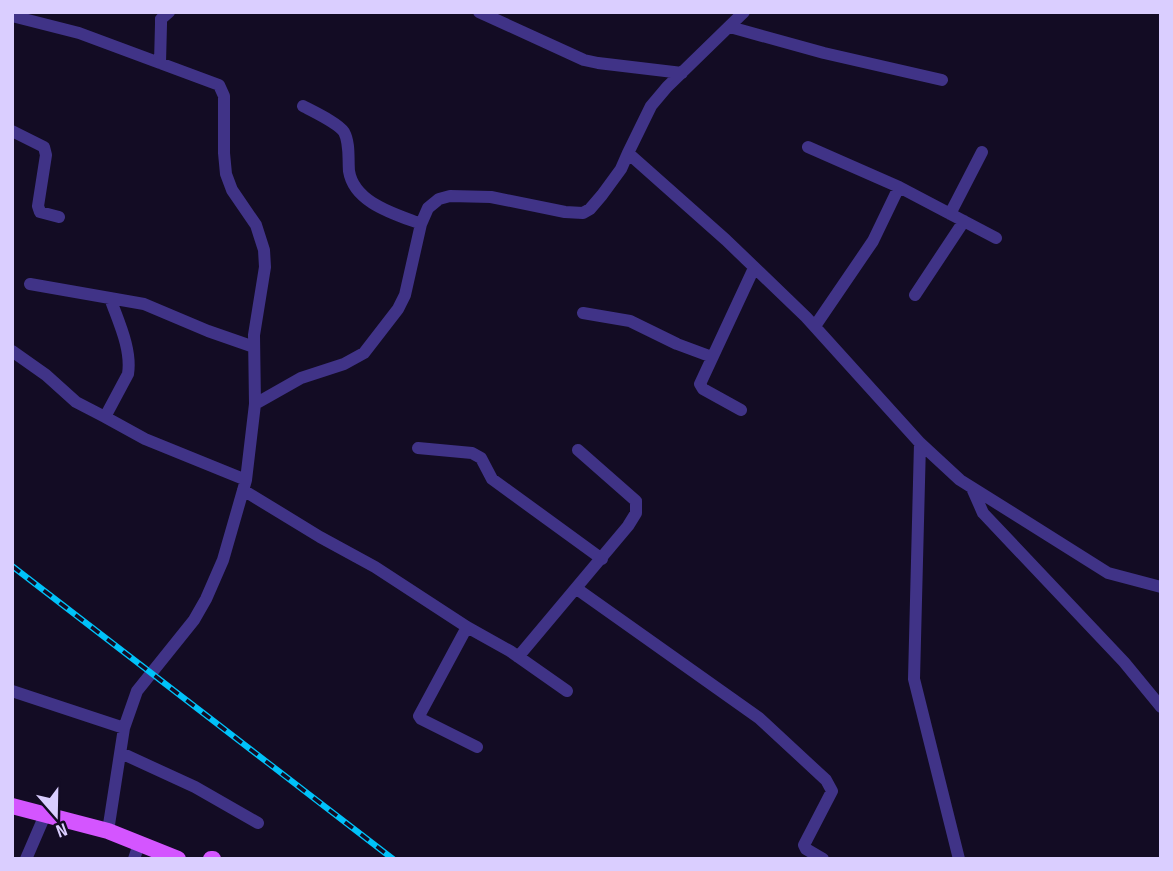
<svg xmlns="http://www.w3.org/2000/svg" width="1173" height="871" font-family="'Sofia Sans Condensed',sans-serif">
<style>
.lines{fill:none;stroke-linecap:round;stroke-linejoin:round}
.minor{stroke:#403387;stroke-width:12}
.major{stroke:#d455ff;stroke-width:16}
.rail-casing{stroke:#00c2f9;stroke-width:6}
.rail{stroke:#130c24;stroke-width:3.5;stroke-dasharray:10;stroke-linecap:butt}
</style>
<rect width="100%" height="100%" fill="#130c24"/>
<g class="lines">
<path class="minor" d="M479,12L584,60L598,63L682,73
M12,16L79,33L219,85L224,96V153L226,174L232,190L256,225L264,250L265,267L254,335L255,404L246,480L223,560L206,599L194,620L137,691L124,728L108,831
M730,27L824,53L942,80
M160,63L161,24V19L169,12
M303,106C314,112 338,123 344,132C350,143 348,159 349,171C354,203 395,214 421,224
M12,131L44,147L46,155L38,206L40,212L59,217
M808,147L899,187
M628,153L651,106L667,87L744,12
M950,214L982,152
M30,284L144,304L208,331L254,347
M915,295L964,221
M110,298C118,321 132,349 128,374L105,417L145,439L246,480
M583,313L630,321L677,344L712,357
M815,326L873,241L899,187L996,238
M12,351L46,375L76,402L105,417
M255,404L301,378L344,364L364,353L398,309L405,295L421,224L428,208L439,199L450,196L491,197L565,212L583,213L590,209L602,195L621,169L628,153L726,240L806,317L920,443L960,480L1108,573L1161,587
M741,410L703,389L700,384L754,268
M920,443L914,679L959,859
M418,448L472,453L481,458L492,479L602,559
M972,488L983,513L1124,662L1161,707
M243,490L320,537L375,567L467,627L510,651L567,691
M577,589L759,718L826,780L832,791L804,845L806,849L823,859
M467,627L419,716L421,719L477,747
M518,657L628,526L636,513V501L578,450
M12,691L124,728
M121,753L195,787L258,823
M26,859L45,815
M134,859L139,844"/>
<path class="major" d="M12,806L108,831L178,859
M211,859H213"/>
<defs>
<path id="rail" d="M12,566L393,859"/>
</defs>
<use href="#rail" class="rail-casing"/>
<use href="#rail" class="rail"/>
</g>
<rect width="1173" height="871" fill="none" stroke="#daceff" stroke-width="28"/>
<g transform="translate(56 815) rotate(160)" stroke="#130c24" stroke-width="5" paint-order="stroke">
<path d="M0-5L12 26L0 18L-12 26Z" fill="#daceff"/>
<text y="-10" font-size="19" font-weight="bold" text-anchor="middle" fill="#daceff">N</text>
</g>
</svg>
